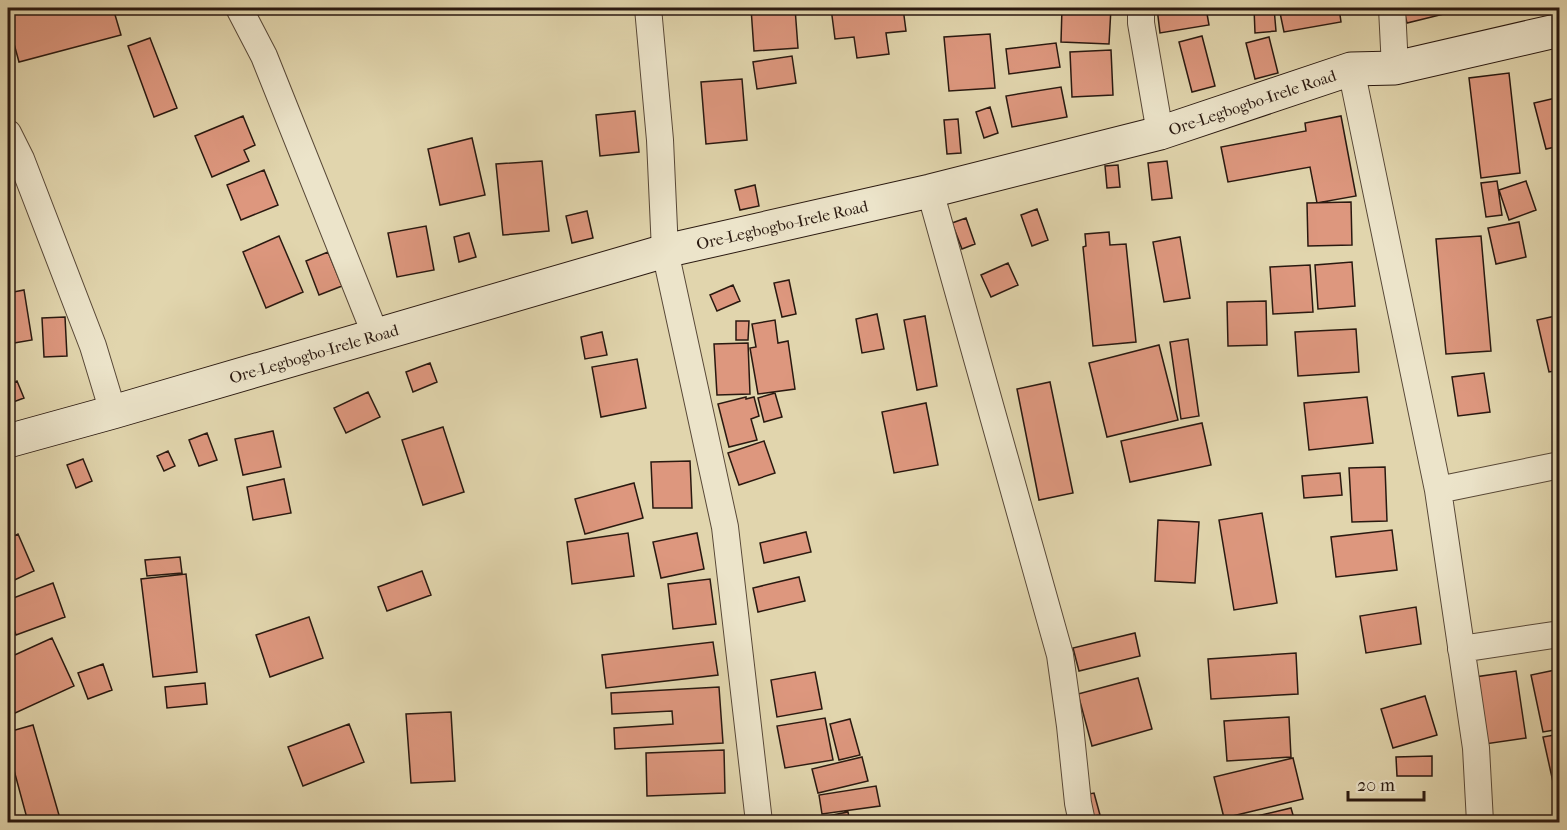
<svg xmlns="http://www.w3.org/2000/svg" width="1567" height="830" font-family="'IM FELL French Canon',serif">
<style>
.building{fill:#dd977e;stroke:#2a1910;stroke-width:1.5}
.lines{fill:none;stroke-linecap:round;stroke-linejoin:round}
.street-casing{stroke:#584837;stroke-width:28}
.secondary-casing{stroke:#2a1910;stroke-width:35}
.street{stroke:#ece4ca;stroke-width:26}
.secondary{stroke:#ece4ca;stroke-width:33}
.labels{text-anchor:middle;stroke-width:6;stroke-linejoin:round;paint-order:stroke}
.street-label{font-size:16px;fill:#2a1910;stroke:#ece4ca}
</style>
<rect width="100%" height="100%" fill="#e1d5ad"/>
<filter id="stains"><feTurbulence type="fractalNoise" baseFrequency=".00333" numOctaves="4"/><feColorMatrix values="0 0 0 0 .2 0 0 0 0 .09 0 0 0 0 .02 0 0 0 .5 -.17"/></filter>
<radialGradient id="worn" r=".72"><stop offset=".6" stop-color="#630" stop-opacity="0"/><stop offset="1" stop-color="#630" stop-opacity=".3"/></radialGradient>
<path class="building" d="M27,8H113L121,35L19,62L8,22V13Z
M751,8H795L798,48L754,51Z
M831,8H903L906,31L886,33L889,54L857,58L854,37L835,39Z
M1062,8H1111L1109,44L1061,42Z
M1157,8H1206L1209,25L1160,33Z
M1254,8H1274L1276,31L1255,33Z
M1279,8H1339L1341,22L1284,32Z
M1403,8H1447L1448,13L1407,23Z
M990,34L995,88L949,91L944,37Z
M1202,36L1215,86L1192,92L1179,42Z
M1269,37L1278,73L1255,79L1246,43Z
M150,38L177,108L154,117L128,46Z
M1056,43L1060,67L1009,74L1006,49Z
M1111,50L1113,95L1072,97L1070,52Z
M792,56L796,83L757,89L753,62Z
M1509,73L1520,173L1481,178L1469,78Z
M742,79L747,140L706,144L701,82Z
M1061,87L1067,117L1012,127L1006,96Z
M1560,97V146L1546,149L1534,103Z
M990,107L998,133L984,138L976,112Z
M635,111L639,152L600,156L596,115Z
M243,116L255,145L244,150L249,161L212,177L195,136Z
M1341,116L1356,196L1317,203L1310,167L1228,182L1221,147L1306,131L1305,123Z
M958,119L961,153L947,154L944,120Z
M472,138L485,195L440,205L428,149Z
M542,161L549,231L503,235L496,164Z
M1167,161L1172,198L1152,200L1148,163Z
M1118,165L1120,187L1107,188L1105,166Z
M264,170L278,205L241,220L227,185Z
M1497,181L1502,215L1486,217L1481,183Z
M1526,181L1536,210L1509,220L1499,190Z
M755,185L759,206L740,210L735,190Z
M1351,202L1352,245L1308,246L1307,203Z
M1037,209L1048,240L1032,246L1021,215Z
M587,211L593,238L572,243L566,216Z
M966,218L975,244L962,249L952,223Z
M1519,222L1526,257L1496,264L1488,228Z
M426,226L434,270L397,277L388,233Z
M1109,232L1110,245L1126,244L1136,342L1093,346L1083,247L1086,246L1085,234Z
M469,233L476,257L459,262L454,237Z
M279,236L303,292L266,308L243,252Z
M1481,236L1491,351L1446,354L1436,239Z
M1180,237L1190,298L1164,302L1153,242Z
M328,252L342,286L319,295L306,261Z
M1352,262L1355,306L1318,309L1315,265Z
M1008,263L1018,285L991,297L981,275Z
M1310,265L1313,312L1273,314L1270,267Z
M789,280L796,314L782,317L774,283Z
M733,285L740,301L717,311L710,295Z
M24,290L32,340L8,344V293Z
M1266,301L1267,345L1228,346L1227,302Z
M877,314L884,349L862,353L856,319Z
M1560,315V370L1549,372L1537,320Z
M925,316L937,386L917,390L904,320Z
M65,317L67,356L44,357L42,318Z
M775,320L778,343L788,341L795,389L758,394L750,348L756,347L752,324Z
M736,321H749L748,340H736Z
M1356,329L1359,372L1298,376L1295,332Z
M602,332L607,355L585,359L581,337Z
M1188,339L1199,416L1181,419L1170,342Z
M748,343L750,394L717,395L714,344Z
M1159,345L1178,420L1107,437L1089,363Z
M637,359L646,408L601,417L592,367Z
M430,363L437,382L413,392L406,372Z
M1484,373L1490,412L1458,416L1452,377Z
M17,381L24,398L8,404V385Z
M1050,382L1073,493L1039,500L1017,389Z
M368,392L380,417L346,433L334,408Z
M775,393L782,417L764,422L758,398Z
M746,397V399L754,397L759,416L751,419L757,440L729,447L718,404Z
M1367,397L1373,443L1309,450L1304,403Z
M926,403L938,465L894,473L882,412Z
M1202,423L1211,465L1130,482L1121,441Z
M443,427L464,492L423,505L402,440Z
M273,431L281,467L243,475L235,439Z
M207,433L217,460L199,466L189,440Z
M764,441L775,473L739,485L728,453Z
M168,451L175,466L164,471L157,456Z
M83,459L92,481L76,488L67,465Z
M690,461L692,508H653L651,462Z
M1385,467L1387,521L1352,522L1349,468Z
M1340,473L1342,495L1304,498L1302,476Z
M284,479L291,513L253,520L247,487Z
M634,483L643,518L585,534L575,499Z
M1262,513L1277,603L1234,610L1219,520Z
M1158,520L1199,522L1195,583L1155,581Z
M1392,530L1397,570L1336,577L1331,537Z
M806,532L811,552L764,563L760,543Z
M628,533L634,576L572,584L567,542Z
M697,533L704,569L661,578L653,542Z
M18,534L34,571L8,583V539Z
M180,557L182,573L147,576L145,560Z
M422,571L431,595L387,611L378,587Z
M186,574L197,672L153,677L141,579Z
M799,577L805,601L758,612L753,588Z
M710,579L716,624L673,629L668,584Z
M53,583L65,617L16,635L8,612V600Z
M1416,607L1421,644L1366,653L1360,616Z
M309,617L323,658L270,677L256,635Z
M1135,633L1140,656L1079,671L1073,648Z
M52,638L74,686L13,714L8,703V658Z
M713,642L718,675L606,688L602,655Z
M1296,653L1298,694L1211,699L1208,659Z
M103,664L112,690L88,699L78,673Z
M1560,669V729L1543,732L1531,675Z
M1516,671L1526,738L1485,744L1475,677Z
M815,672L822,709L777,717L771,680Z
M1138,678L1152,729L1092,746L1078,694Z
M205,683L207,704L167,708L165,687Z
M719,687L723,743L615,749L614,728L673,724L672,711L612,714L611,693Z
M1425,696L1437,735L1393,748L1381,709Z
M451,712L455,781L411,783L406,714Z
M1289,717L1291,757L1227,761L1224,721Z
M825,718L833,760L785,768L777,726Z
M850,719L860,755L839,760L830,724Z
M349,724L364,762L303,786L288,747Z
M33,725L61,822H28L8,748V732Z
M1560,734V780L1553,782L1543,737Z
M724,750L725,793L647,796L646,753Z
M1432,756V776H1397L1396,757Z
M862,757L868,781L818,793L812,769Z
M1293,758L1303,799L1224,818L1214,777Z
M876,786L880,806L822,814L819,795Z
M1094,793L1100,815L1087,817L1083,795Z
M1291,808L1295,822H1231Z
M848,812L850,822H798Z"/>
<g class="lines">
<defs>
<path id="street" d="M239,8L264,56L376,336
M648,8L660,140L665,251L725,527L759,822
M1141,8V23L1160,133
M1392,8L1395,68
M1351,69L1438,490L1476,748L1480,822
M8,133L21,159L93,346L113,412
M930,191L1060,655L1070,726L1078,803L1082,822
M1438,490L1560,465
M1461,649L1560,634"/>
<g id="secondary">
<path id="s1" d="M8,441L113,412L665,251L930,191L1160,133L1351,69L1395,68L1560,30"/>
</g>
</defs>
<use href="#street" class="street-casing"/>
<use href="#secondary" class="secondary-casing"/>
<use href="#street" class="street"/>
<use href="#secondary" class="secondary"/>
</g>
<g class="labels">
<g class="street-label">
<text dy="6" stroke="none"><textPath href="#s1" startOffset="1290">Ore-Legbogbo-Irele Road</textPath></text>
<text dy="6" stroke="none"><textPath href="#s1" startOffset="804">Ore-Legbogbo-Irele Road</textPath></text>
<text dy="6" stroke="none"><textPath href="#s1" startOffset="318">Ore-Legbogbo-Irele Road</textPath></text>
</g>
</g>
<rect width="1567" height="830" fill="none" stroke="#e1d5ad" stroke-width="30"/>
<rect x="9" y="9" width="1549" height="812" fill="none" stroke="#2a1910" stroke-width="3"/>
<rect x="15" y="15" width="1537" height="800" fill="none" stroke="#2a1910" stroke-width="1.5"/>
<path d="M1348 791v9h76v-9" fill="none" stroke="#2a1910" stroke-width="3"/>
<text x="1357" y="791" font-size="18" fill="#2a1910" stroke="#ece4ca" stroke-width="4.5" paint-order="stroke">20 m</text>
<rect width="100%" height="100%" filter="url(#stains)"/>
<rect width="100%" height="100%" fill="url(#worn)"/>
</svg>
